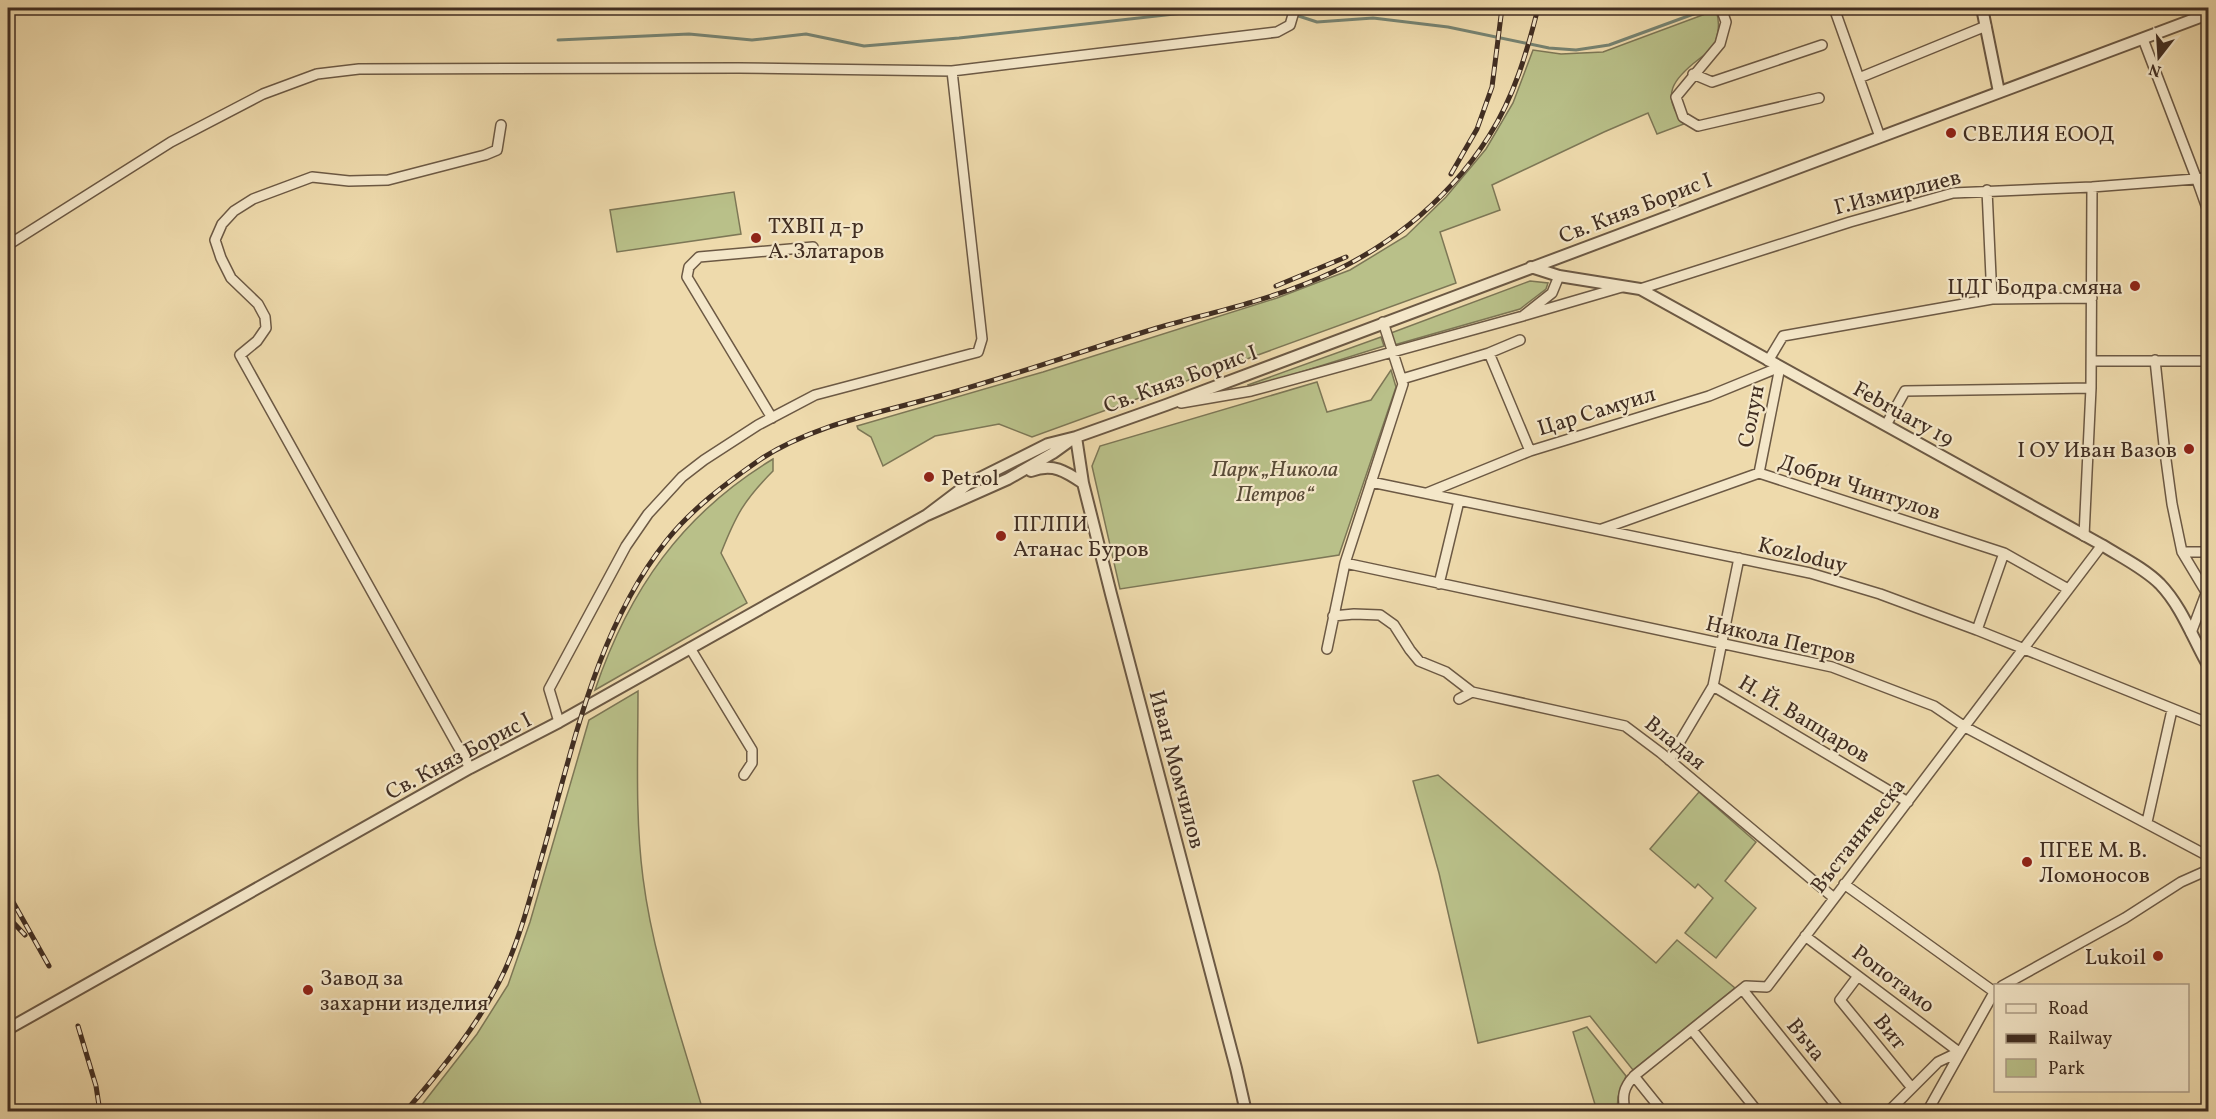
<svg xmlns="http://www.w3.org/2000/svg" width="2216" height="1119" font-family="Vollkorn,serif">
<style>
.green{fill:#b9c089;stroke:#7d7756;stroke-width:1.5}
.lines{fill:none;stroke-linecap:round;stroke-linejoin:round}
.stream{stroke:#768372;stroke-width:3}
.minor-casing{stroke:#6c5944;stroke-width:12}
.tertiary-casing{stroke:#6c5944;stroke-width:14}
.minor{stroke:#f4e7c9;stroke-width:9}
.tertiary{stroke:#f4e7c9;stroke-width:10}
.rail-casing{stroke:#412e22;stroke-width:5}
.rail{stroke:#f4e7c9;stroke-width:3;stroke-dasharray:9;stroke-linecap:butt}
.poi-dot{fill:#8f2418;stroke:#f4e7c9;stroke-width:2}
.labels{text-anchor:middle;stroke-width:4.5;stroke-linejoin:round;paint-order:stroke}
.poi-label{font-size:22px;fill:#412e22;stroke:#f4e7c9;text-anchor:start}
.street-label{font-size:22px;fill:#412e22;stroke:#f4e7c9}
.park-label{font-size:22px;font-style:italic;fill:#594b37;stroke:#f4e7c9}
</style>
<rect width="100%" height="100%" fill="#eedaac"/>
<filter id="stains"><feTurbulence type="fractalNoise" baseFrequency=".00333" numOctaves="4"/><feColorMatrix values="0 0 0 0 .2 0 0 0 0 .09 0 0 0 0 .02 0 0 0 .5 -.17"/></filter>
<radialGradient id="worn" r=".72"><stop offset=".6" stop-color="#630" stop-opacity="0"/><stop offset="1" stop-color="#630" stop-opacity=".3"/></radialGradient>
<path class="green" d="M1716,10C1720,22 1719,35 1713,47C1711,51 1704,55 1699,59C1673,79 1660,95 1684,124L1657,134L1648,113L1604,132L1492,185L1500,210L1440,232L1456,283L1032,437L999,424L935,436L883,466L871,437L858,429L857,426L1043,372L1277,298L1350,270L1406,236L1446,197L1486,149L1513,103L1533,50L1561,54L1603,52Z
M734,192L741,234L617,252L610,210Z
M1530,281L1548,283L1546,289L1520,309L1394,345L1391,333Z
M1381,337L1384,346L1250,388L1248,385Z
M1391,370L1396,387L1339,555L1120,589L1092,466L1100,446L1317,382L1327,412L1371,400Z
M773,459V471C744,500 736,515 721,553L747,603L595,690C629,590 682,514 773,459Z
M638,691C638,754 635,816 643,878C653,957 681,1035 703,1111H417L477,1034L508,985L530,922L589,720Z
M1438,775L1656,963L1677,940L1735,988L1633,1070L1590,1016L1478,1043L1439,873L1413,781Z
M1699,792L1756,842L1725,881L1756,908L1716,958L1685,933L1713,898L1698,884L1695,888L1650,849Z
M1587,1027L1626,1076L1618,1097L1617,1111H1597L1573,1032Z"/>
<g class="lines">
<path class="stream" d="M1274,8L1317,22L1373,18L1448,27L1549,48L1576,50L1609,45L1710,8
M558,40L689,34L752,40L806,34L864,46L959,38L1228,8"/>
<defs>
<path id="minor" d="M1721,8L1726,22L1720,44L1676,97L1683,117L1698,126L1819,98
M1834,8L1880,137
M2143,39L2197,180L2208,211V230
M1693,74L1712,82L1822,45
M1859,78L1986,26
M1987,190L1992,299
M8,245L171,142L263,94L317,74L359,69L739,68L952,71L1277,32L1290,25L1295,8
M1640,289L1850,222L1953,193L2092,187L2208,178
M1526,315L1622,287
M1489,353L1530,451
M2155,360L2164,445L2172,504L2182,552L2206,592
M1768,361L1783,336L1992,299L2092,298
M2092,361H2208
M1402,379L1489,353L1520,340
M1181,403L1251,391L1523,316L1552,293L1559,276
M772,418L687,277L689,267L699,257L813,247
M1886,425L1905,391L2091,388
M1759,473L1780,367
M1371,482L1810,573L1880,594L1977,630L2208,723
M1427,493L1530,451L1709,396L1780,367
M1602,529L1759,473L2004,553L2068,589
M2084,536L2091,388L2092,187
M2182,552H2208
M1345,563L1832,667L1934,706L1965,727L2208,856
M1439,584L1459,501
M1333,616L1354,614L1380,615L1394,625L1410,650L1419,661L1446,672L1472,692
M1977,630L2004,553
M2191,633L2208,588
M690,648L752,750V763L744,775
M1327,649L1345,563L1403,384L1383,322
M1713,686L1908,802
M1459,699L1472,692L1625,726L1661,753L1834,898
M559,722L549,689L626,546L648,514L682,477L704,460L758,425L815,395L978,352L982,339L952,71
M1669,760L1713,686L1739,558
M470,768L240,355L257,341L266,328L265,317L258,304L231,278L221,258L215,240L222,224L234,211L253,199L312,177L349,181L388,180L485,155L497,150L501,125
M2147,822L2172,710
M1844,884L1993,991
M1805,936L1959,1052L1938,1062L1888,1112
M1858,976L1840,1000L1912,1088
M2002,986L2125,918L2181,882L2208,870
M1743,990L1841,1112
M1692,1030L1758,1112
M1634,1076L1663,1112
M1625,1112C1622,1096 1623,1088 1634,1076L1746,986L1767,987L2102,545
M1927,1112L1996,989"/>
<path id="tertiary" d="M1982,8L1999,92
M1531,267L1559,276L1640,289L2102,545C2121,557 2144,568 2160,584C2182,607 2193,639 2208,665
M1076,437L1083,483L1111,594L1236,1068L1246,1112
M1031,471C1053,463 1065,471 1083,483
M927,515L968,484L1048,444L1076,437L1166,405L2208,14
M8,1029L470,768L559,722L927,515L1008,479L1053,453L1071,440"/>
</defs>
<use href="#minor" class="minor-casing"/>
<use href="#tertiary" class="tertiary-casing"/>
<use href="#minor" class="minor"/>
<use href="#tertiary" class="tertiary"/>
<defs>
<path id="rail" d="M1451,174L1477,129L1492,87L1502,8
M1276,286L1346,257
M8,893L49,966
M8,917L25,935
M78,1026L96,1086L100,1112
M405,1112C442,1069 480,1023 504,972C522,933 532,890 544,849C574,743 597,628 667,540C692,509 725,484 758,461C810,425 883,412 943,395C1015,375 1085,350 1157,328C1206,314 1257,303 1305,284C1380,255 1446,204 1489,136C1514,97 1527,52 1538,8"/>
</defs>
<use href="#rail" class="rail-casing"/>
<use href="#rail" class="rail"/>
</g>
<g class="poi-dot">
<circle cx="1951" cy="133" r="6"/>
<circle cx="756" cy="238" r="6"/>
<circle cx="2135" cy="286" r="6"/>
<circle cx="2189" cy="449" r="6"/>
<circle cx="929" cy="477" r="6"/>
<circle cx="1001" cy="536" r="6"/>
<circle cx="2027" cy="862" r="6"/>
<circle cx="2158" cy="956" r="6"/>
<circle cx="308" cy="990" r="6"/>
</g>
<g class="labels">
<g class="poi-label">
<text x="1963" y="141">СВЕЛИЯ ЕООД</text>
<text x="768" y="233">ТХВП д-р<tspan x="768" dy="25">А. Златаров</tspan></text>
<text x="2123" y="294" text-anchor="end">ЦДГ Бодра смяна</text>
<text x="2177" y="457" text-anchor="end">I ОУ Иван Вазов</text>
<text x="941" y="485">Petrol</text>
<text x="1013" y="531">ПГЛПИ<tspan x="1013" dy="25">Атанас Буров</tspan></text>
<text x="2039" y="857">ПГЕЕ М. В.<tspan x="2039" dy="25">Ломоносов</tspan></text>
<text x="2146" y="964" text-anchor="end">Lukoil</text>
<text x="320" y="985">Завод за<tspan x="320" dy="25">захарни изделия</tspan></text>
</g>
<g class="street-label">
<text transform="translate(1897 191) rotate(-14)" y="8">Г.Измирлиев</text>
<text transform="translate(1635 207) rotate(-21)" y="8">Св. Княз Борис I</text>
<text transform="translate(1180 378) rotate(-20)" y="8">Св. Княз Борис I</text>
<text transform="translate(1596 410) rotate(-17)" y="8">Цар Самуил</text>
<text transform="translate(1904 413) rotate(29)" y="8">February 19</text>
<text transform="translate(1750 416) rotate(-79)" y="8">Солун</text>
<text transform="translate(1860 486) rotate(18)" y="8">Добри Чинтулов</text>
<text transform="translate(1803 554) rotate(14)" y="8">Kozloduy</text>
<text transform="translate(1781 639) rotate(13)" y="8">Никола Петров</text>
<text transform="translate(1805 718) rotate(31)" y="8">Н. Й. Вапцаров</text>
<text transform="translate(1676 742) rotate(39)" y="8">Владая</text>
<text transform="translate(458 755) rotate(-28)" y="8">Св. Княз Борис I</text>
<text transform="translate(1178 769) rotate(75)" y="8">Иван Момчилов</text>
<text transform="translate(1857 835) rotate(-52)" y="8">Въстаническа</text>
<text transform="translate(1894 978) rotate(37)" y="8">Ропотамо</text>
<text transform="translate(1891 1031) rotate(51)" y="8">Вит</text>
<text transform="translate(1807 1039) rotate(51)" y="8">Въча</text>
</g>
<g class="park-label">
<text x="1275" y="476">Парк „Никола<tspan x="1275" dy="25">Петров“</tspan></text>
</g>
</g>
<rect width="2216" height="1119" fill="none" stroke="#eedaac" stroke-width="30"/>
<rect x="9" y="9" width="2198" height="1101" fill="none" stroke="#412e22" stroke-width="3"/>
<rect x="15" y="15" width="2186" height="1089" fill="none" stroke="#412e22" stroke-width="1.5"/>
<rect x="1994" y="984" width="195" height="108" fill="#f4e7c9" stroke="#ac9d86" stroke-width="1.5"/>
<rect x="2006" y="1004" width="30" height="9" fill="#f4e7c9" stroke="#ac9d86" stroke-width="1.5"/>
<text x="2048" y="1014" font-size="18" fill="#412e22">Road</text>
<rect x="2006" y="1034" width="30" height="9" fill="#412e22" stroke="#ac9d86" stroke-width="1.5"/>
<text x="2048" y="1044" font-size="18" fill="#412e22">Railway</text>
<rect x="2006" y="1059" width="30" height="18" fill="#b9c089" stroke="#ac9d86" stroke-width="1.5"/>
<text x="2048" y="1074" font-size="18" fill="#412e22">Park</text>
<g transform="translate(2159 57) rotate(197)" stroke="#f4e7c9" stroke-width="4.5" paint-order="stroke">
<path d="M0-4.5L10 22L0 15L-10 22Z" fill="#412e22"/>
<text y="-9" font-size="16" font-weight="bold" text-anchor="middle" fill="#412e22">N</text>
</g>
<rect width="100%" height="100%" filter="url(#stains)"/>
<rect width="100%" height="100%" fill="url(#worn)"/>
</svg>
